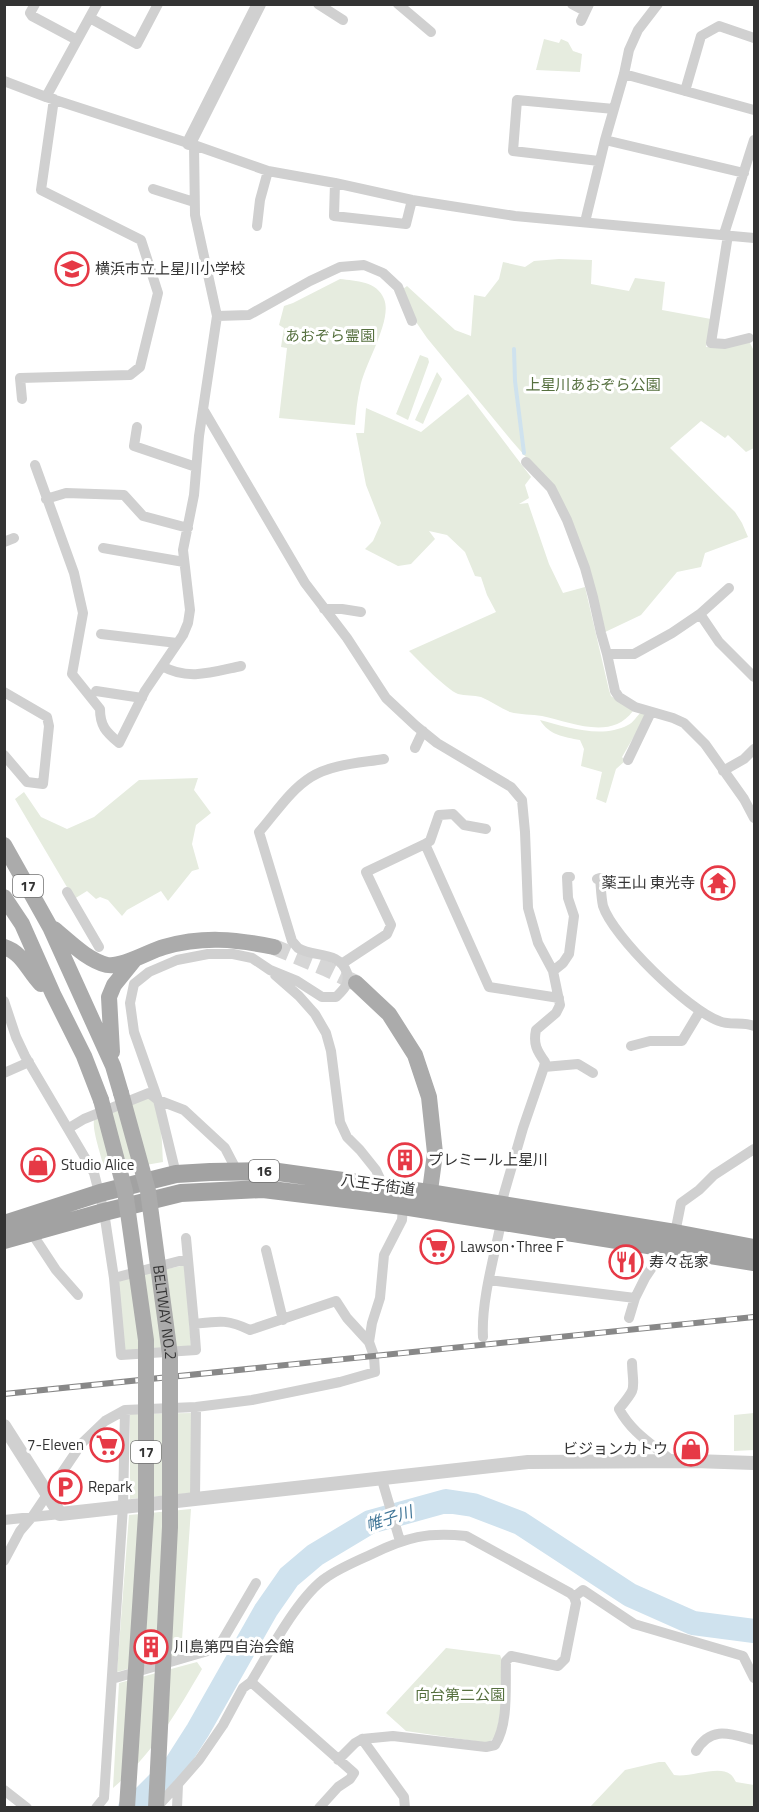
<svg xmlns="http://www.w3.org/2000/svg" width="759" height="1812" font-family="'Titillium Web','Noto Sans JP',sans-serif">
<style>
.green{fill:#e6ecdf}
.lines{fill:none;stroke-linecap:round;stroke-linejoin:round}
.stream{stroke:#cfe2ee;stroke-width:4}
.river{stroke:#cfe2ee;stroke-width:24}
.primary-tunnel{stroke:#d6d6d6;stroke-width:16;stroke-dasharray:16 8;stroke-linecap:butt}
.minor{stroke:#d0d0d0;stroke-width:10}
.tertiary{stroke:#d0d0d0;stroke-width:14}
.primary{stroke:#ababab;stroke-width:16}
.trunk{stroke:#a2a2a2;stroke-width:18}
.rail-casing{stroke:#888;stroke-width:6}
.rail{stroke:#fff;stroke-width:4;stroke-dasharray:11;stroke-linecap:butt}
.primary-bridge{stroke:#ababab;stroke-width:16}
.labels{text-anchor:middle;stroke-width:6;stroke-linejoin:round;paint-order:stroke}
.shield{fill:#fff;stroke:#707070;stroke-width:1.5}
.shield-label{font-size:14px;font-weight:bold;fill:#333}
.poi-label{font-size:15px;fill:#333;stroke:#fff;text-anchor:start}
.park-label{font-size:15px;fill:#56703f;stroke:#fff}
.street-label{font-size:15px;fill:#333;stroke:#fff}
.water-label{font-size:16px;font-style:italic;fill:#3f7597;stroke:#fff}
</style>
<rect width="100%" height="100%" fill="#fff"/>
<path class="green" d="M544,39L559,43L561,39L568,42L573,51L582,54L580,72L536,70Z
M559,259L592,260L591,284L629,291L635,278L665,282L662,310L711,319L706,347L734,346L749,341L754,351V448L746,452L728,435L725,438L701,421L670,448L735,512L742,523L748,537L705,553L701,567L677,572L641,615L603,633L553,488L511,440L427,338L414,319L403,289L407,286L455,330L471,336L474,295L485,297L499,279L503,262L525,267L534,261Z
M340,279C356,281 377,281 384,299C393,320 364,365 360,388C357,400 356,413 355,425L279,418L287,348L281,347L284,328L279,325L284,306L293,303Z
M420,355L428,358L429,362L408,420L396,414Z
M437,372L442,379L423,424L415,420Z
M468,394L531,477L525,485L529,498L519,504L528,503L549,564L563,593L585,587L609,690L611,696L633,711C611,741 571,722 542,716C532,714 520,715 510,712C500,708 491,701 481,697C474,695 465,696 458,694C446,689 419,661 409,651L496,612L487,595L481,577L475,576L465,552L447,535L429,531L435,539L411,564L398,566L365,549L373,541L381,523L366,485L356,433H364L366,408L421,432Z
M641,712L647,714L622,757L625,761L616,769L606,803L596,799L602,772L581,766L584,749L580,740C564,737 549,735 540,720C566,727 602,739 628,725C633,723 637,716 641,712Z
M198,778L194,790L211,813L196,825L192,844L199,869L192,871L168,901L161,891L127,910L122,916L108,900L100,897L96,899L87,891L74,899L15,799L24,792L41,817L67,829L94,817L139,780Z
M150,1097C162,1110 162,1144 163,1162L105,1172C102,1158 92,1131 94,1120Z
M185,1265L191,1347L125,1351L118,1280Z
M193,1413L192,1493L130,1499V1414Z
M754,1413V1450L734,1451V1415Z
M191,1509L181,1654L117,1672L129,1515Z
M446,1648L500,1655L502,1660V1704L496,1736L488,1743L406,1731L386,1713Z
M197,1662L202,1669C177,1712 151,1756 113,1788L119,1683Z
M659,1762H665L674,1775C690,1778 718,1765 730,1774C733,1776 734,1779 736,1782L754,1785V1807H590L625,1770Z"/>
<g class="lines">
<path class="stream" d="M514,349L515,381L524,453"/>
<path class="river" d="M130,1808L144,1797L175,1766L198,1730L266,1610L289,1577L315,1555L370,1522L446,1501L473,1505L520,1523L630,1595L693,1623L754,1631"/>
<path class="primary-tunnel" d="M274,947L325,968L356,983"/>
<path class="minor" d="M35,4L30,13L32,16L77,40
M318,4L343,20
M398,4L431,32
M572,4L585,11
M90,18L137,44L158,4
M581,21L589,4
M624,74L754,110
M4,81L46,97L194,145L268,171L335,183L412,200L515,216L754,238
M685,91L701,36L719,26L754,38
M46,97L97,4
M605,140L744,173
M194,145L195,215L217,316L249,315L310,281L340,267L364,265L383,273L398,287L412,321
M599,161L513,151L517,100L614,109
M335,183L334,216L406,224L412,200
M153,189L194,202
M585,222L605,140L624,74L629,50L638,30L658,4
M257,226L260,200L268,171
M724,234L754,140
M728,235L711,343L725,344L749,338
M22,399L20,378L130,375L140,367L158,293L141,240L41,190L54,99
M203,409L305,583L347,638L386,698L416,726L437,743L511,787L522,800L525,832L528,908L538,943L553,971L560,1005L556,1013L536,1030C533,1044 537,1051 545,1062L544,1067L523,1128L501,1204
M137,427L134,446L196,467
M526,462L551,488L567,520L585,568L593,597L601,633L607,654L615,691L619,697L635,707L673,718L684,723L705,744L744,799L754,818
M35,465L74,573L83,613L72,674L100,709C100,726 106,732 119,743L145,691L183,635L188,623L190,610L183,550L194,495L199,436L217,316
M46,499L66,493L124,495L143,516L188,528
M4,542L14,538
M103,548L184,562
M729,588L700,614L719,642L754,677
M324,609H342L361,612
M101,634L177,643
M607,654H634L672,633L700,614
M162,666C188,681 213,672 241,666
M96,691L142,698
M4,692L47,717L49,726L43,784L27,782L4,755
M415,748L423,731
M628,760L651,712
M723,771L744,759L754,749
M425,844L430,841L439,815L453,814L464,825L486,829
M597,879L600,878C601,887 601,897 603,906C613,937 688,1010 719,1021C730,1026 743,1021 754,1026
M67,892L99,947
M343,963L387,934L391,925L366,872L425,844L489,987L559,998
M553,971L563,963L569,954L574,916L568,898L567,877H570
M275,975L299,996L315,1014L326,1033L331,1051L340,1122L347,1137L360,1150L376,1170L383,1185
M4,1001L16,1037L25,1056L94,1173L104,1212L114,1278L121,1355L196,1350L194,1324C219,1321 227,1319 250,1330L336,1301L347,1318L369,1342
M631,1046L650,1041H682L700,1011
M544,1067L578,1064L593,1073
M4,1073L29,1062
M69,1128L84,1119L149,1093L158,1100L184,1110L225,1148L237,1171
M176,1174L158,1100L134,1032L130,1003L134,984L149,972L177,960L208,954H233L252,958L270,970L297,981L322,997H336C343,990 350,984 347,973C339,950 314,958 298,948C298,948 292,941 292,941L259,832C275,814 290,790 311,777C332,764 360,763 384,759
M31,1232L56,1270L78,1295
M186,1238L194,1324
M266,1250L283,1320
M114,1278L187,1259
M489,1280L635,1298
M629,1318L635,1298L645,1278L675,1233L681,1203L699,1190L714,1175L754,1149
M483,1337C481,1302 494,1257 501,1223
M632,1363C633,1391 638,1386 619,1409C632,1433 652,1444 672,1461
M382,1480L400,1541
M195,1499L196,1407
M4,1520L60,1514
M4,1561L20,1531L32,1517L82,1443L105,1421L125,1410L196,1407L252,1400L340,1382L375,1372L374,1356L369,1342L372,1323L380,1298L384,1255L402,1220L403,1206
M574,1597L583,1590L634,1624L743,1656L754,1678
M112,1679L218,1648L256,1583
M696,1751C711,1725 731,1734 754,1740
M338,1760L355,1743L362,1739L404,1797L405,1808
M4,1790L27,1808
M96,1808L104,1798L123,1506L125,1410
M156,1808L178,1784
M177,1808L178,1784L199,1760L223,1725L243,1688L251,1682
M319,1808L338,1787L350,1779L354,1773L251,1682C269,1653 299,1595 327,1577C340,1568 357,1561 372,1554C407,1537 427,1532 466,1536L570,1593L574,1597L576,1603L565,1659L558,1666L511,1656L506,1661C505,1685 509,1724 495,1745L486,1747L393,1736L362,1739"/>
<path class="tertiary" d="M189,143L259,4
M4,1426L60,1514L528,1462L694,1461L754,1463"/>
<path class="primary" d="M4,845L50,927L113,1066L121,1093
M4,897L22,924L53,994L84,1056L101,1100
M54,929C70,942 87,960 107,965C122,968 149,951 164,947C203,936 235,939 274,947
M4,947C23,953 28,971 41,984
M356,983L389,1014L415,1055L429,1097L435,1153L428,1206
M112,1052L109,997L114,985L135,959"/>
<path class="trunk" d="M4,1224L100,1193L176,1174L210,1172L271,1171L429,1193L675,1233L754,1248
M4,1240L104,1212L181,1193L263,1189L403,1206L754,1262"/>
<defs>
<path id="rail" d="M4,1394L754,1317"/>
</defs>
<use href="#rail" class="rail-casing"/>
<use href="#rail" class="rail"/>
<g class="primary-bridge">
<path id="s1" d="M121,1093L148,1191L170,1355V1527L156,1808"/>
<path d="M101,1100L125,1191L146,1340V1514L127,1808"/>
</g>
</g>
<defs>
<symbol id="school-ring" viewBox="-11 -11 22 22"><circle r="9.5" fill="#fff" stroke="#e63946" stroke-width="1.5"/><path d="M0-5L7-2L0 1L-7-2ZM-4 1L0 2.5L4 1V4Q0 6-4 4Z" fill="#e63946"/></symbol>
<symbol id="temple-ring" viewBox="-11 -11 22 22"><circle r="9.5" fill="#fff" stroke="#e63946" stroke-width="1.5"/><path d="M0-6L5-2H3V0L6.5 2.5H4V6H1.5V3h-3V6H-4V2.5H-6.5L-3 0V-2H-5Z" fill="#e63946"/></symbol>
<symbol id="building-ring" viewBox="-11 -11 22 22"><circle r="9.5" fill="#fff" stroke="#e63946" stroke-width="1.5"/><path d="M-4-6H4V6H1V3H-1V6H-4ZM-2.5-4.3h1.7v1.8h-1.7ZM.8-4.3h1.7v1.8H.8ZM-2.5-1h1.7V.8h-1.7ZM.8-1h1.7V.8H.8Z" fill="#e63946"/></symbol>
<symbol id="shop-ring" viewBox="-11 -11 22 22"><circle r="9.5" fill="#fff" stroke="#e63946" stroke-width="1.5"/><path d="M-5-2.5h2.3a2.7 3.5 0 0 1 5.4 0H5L5.5 6h-11ZM-1.5-2.5h3a1.5 2.3 0 0 0-3 0Z" fill="#e63946"/></symbol>
<symbol id="supermarket-ring" viewBox="-11 -11 22 22"><circle r="9.5" fill="#fff" stroke="#e63946" stroke-width="1.5"/><path d="M-6-5.5h2.5l.6 2H6L4.5 2H-2.5L-4.4-4H-6ZM-1.5 3.2a1.3 1.3 0 1 0 .1 0ZM3 3.2a1.3 1.3 0 1 0 .1 0Z" fill="#e63946"/></symbol>
<symbol id="restaurant-ring" viewBox="-11 -11 22 22"><circle r="9.5" fill="#fff" stroke="#e63946" stroke-width="1.5"/><path d="M-5-6h1v4h1v-4h1v4h1v-4h1v5L-1.5 .5V6h-2V.5L-5-1ZM5-6V6H3V1.5H1.5Q1.5-4 5-6Z" fill="#e63946"/></symbol>
<symbol id="parking-ring" viewBox="-11 -11 22 22"><circle r="9.5" fill="#fff" stroke="#e63946" stroke-width="1.5"/><path d="M-3.5-5.5H1a3.5 3.5 0 0 1 0 7H-1V5.5H-3.5ZM-1-3.4V-.6H.8a1.4 1.4 0 0 0 0-2.8Z" fill="#e63946"/></symbol>
</defs>
<g fill-rule="evenodd">
<use href="#school-ring" x="53" y="250" width="38" height="38"/>
<use href="#temple-ring" x="699" y="864" width="38" height="38"/>
<use href="#building-ring" x="386" y="1141" width="38" height="38"/>
<use href="#shop-ring" x="19" y="1146" width="38" height="38"/>
<use href="#supermarket-ring" x="418" y="1228" width="38" height="38"/>
<use href="#restaurant-ring" x="607" y="1243" width="38" height="38"/>
<use href="#supermarket-ring" x="88" y="1426" width="38" height="38"/>
<use href="#shop-ring" x="672" y="1430" width="38" height="38"/>
<use href="#parking-ring" x="46" y="1468" width="38" height="38"/>
<use href="#building-ring" x="132" y="1628" width="38" height="38"/>
</g>
<g class="labels">
<g class="shield">
<rect x="13" y="875" width="30" height="22" rx="4.5"/>
<rect x="249" y="1160" width="30" height="22" rx="4.5"/>
<rect x="131" y="1441" width="30" height="22" rx="4.5"/>
</g>
<g class="shield-label">
<text x="28" y="891">17</text>
<text x="264" y="1176">16</text>
<text x="146" y="1457">17</text>
</g>
<g class="poi-label">
<text x="95" y="274">横浜市立上星川小学校</text>
<text x="695" y="888" text-anchor="end">薬王山 東光寺</text>
<text x="428" y="1165">プレミール上星川</text>
<text x="61" y="1170">Studio Alice</text>
<text x="460" y="1252">Lawson･Three F</text>
<text x="649" y="1267">寿々㐂家</text>
<text x="84" y="1450" text-anchor="end">7-Eleven</text>
<text x="668" y="1454" text-anchor="end">ビジョンカトウ</text>
<text x="88" y="1492">Repark</text>
<text x="174" y="1652">川島第四自治会館</text>
</g>
<g class="park-label">
<text x="330" y="341">あおぞら霊園</text>
<text x="593" y="390">上星川あおぞら公園</text>
<text x="460" y="1700">向台第二公園</text>
</g>
<g class="street-label">
<text transform="translate(378 1185) rotate(8)" y="5">八王子街道</text>
<text dy="5" stroke="none"><textPath href="#s1" startOffset="224">BELTWAY NO.2</textPath></text>
</g>
<g class="water-label">
<text transform="translate(389 1518) rotate(-18)" y="6">帷子川</text>
</g>
</g>
<rect width="759" height="1812" fill="none" stroke="#333333" stroke-width="12"/>
</svg>
